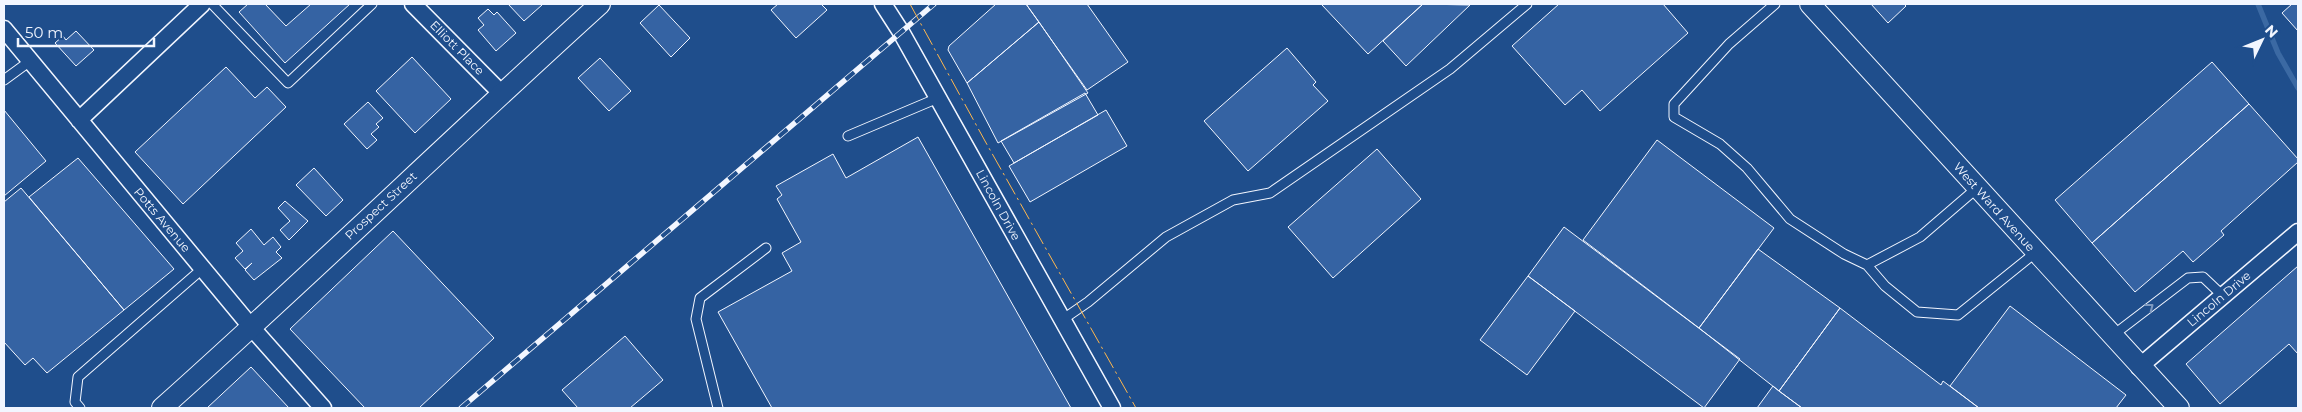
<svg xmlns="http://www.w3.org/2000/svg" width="2302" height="412" font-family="Montserrat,sans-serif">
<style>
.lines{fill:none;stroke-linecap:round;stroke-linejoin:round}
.stream{stroke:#3b69a3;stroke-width:5.5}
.building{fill:#3563a3;stroke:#f2f6ff}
.service-casing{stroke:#f2f6ff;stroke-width:11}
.minor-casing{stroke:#f2f6ff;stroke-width:19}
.tertiary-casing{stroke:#f2f6ff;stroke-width:22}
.service{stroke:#1f4e8c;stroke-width:9}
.minor{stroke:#1f4e8c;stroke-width:16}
.tertiary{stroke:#1f4e8c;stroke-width:20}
.rail-casing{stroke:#f2f6ff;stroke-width:5.5}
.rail{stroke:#1f4e8c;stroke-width:4;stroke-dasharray:11;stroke-linecap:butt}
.power{stroke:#ffb74d;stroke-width:1;stroke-dasharray:18 4 2.5 4;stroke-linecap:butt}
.oneway{stroke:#7e9ac0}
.labels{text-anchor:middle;stroke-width:4;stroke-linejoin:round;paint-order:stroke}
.street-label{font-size:12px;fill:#f2f6ff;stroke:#1f4e8c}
</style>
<rect width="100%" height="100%" fill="#1f4e8c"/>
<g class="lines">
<path class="stream" d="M2258,4L2278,53L2298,88"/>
</g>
<path class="building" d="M248,4H265L286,26L311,4H350L285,63L239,12Z
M508,4H541L542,5L524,21Z
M778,4H821L827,10L796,38L771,10Z
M996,4H1026L1039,22L967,83L948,50L949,46Z
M1026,4H1087L1128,62L1087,90Z
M1324,4H1423L1368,54L1322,5Z
M1423,4L1470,5L1406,66L1383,41Z
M1559,4H1663L1688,33L1600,111L1582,90L1565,105L1512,46Z
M1871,4H1904L1906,6L1888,23Z
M2292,4H2298V31L2282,13Z
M659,5L690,38L671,57L640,23Z
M488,9L494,15L497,12L516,33L496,51L478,30L484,25L478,18Z
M1039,22L1088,93L998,143L967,83Z
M76,31L94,50L76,66L55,43L63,36L66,40Z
M1287,48L1316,82L1313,85L1328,101L1248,171L1204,121Z
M412,57L451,99L415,133L376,91Z
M600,58L631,91L609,111L578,78Z
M2212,62L2249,104L2092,243L2055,200Z
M226,67L255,98L267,87L286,107L183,204L135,152Z
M1085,93L1098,115L1014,163L1001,141Z
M368,102L383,118L376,124L379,127L371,134L377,140L367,149L344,124Z
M2249,104L2298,159V162L2221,231L2224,235L2193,262L2183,251L2135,292L2092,243Z
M4,110L46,161L4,196Z
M1106,110L1127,146L1030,202L1009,166Z
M918,137L1071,408H772L718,312L792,271L782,253L801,242L777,199L782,195L776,186L833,154L846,178Z
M1657,140L1774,228L1699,328L1583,240Z
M1377,149L1421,199L1333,278L1288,227Z
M78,158L174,269L124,310L29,197Z
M314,168L343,200L326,216L296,185Z
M21,188L124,310L47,373L33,358L25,365L4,342V202Z
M285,201L308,221L289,240L280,230L290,221L278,208Z
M1564,227L1740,359L1704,408L1528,276Z
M251,229L264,245L273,237L281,247L276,252L282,258L254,280L245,270L252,263L245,269L235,258L243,251L236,243Z
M393,231L494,338L419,408H365L290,329Z
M1758,249L1840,308L1779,391L1699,328Z
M2298,266V354L2289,344L2220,404L2186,364Z
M1528,276L1575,311L1527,375L1480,340Z
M2010,306L2126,395L2116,408H1979L1950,386Z
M1840,308L1941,385L1943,381L1979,408H1802L1779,391Z
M625,336L663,380L630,408H578L562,390Z
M251,367L289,408H207Z
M1773,386L1779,391L1802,408H1757Z"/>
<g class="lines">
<defs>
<path id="service" d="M212,4L288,83L372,4
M1775,4L1729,44L1674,104V117L1720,144L1747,168L1790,219L1844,254L1867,265L1920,237L1977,188
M4,80L30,61
M848,136L938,98
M1867,265L1885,286L1917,312L1958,315L2035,253
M1062,320L1088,302L1166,237L1233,200L1270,193L1450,69L1527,4
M2112,336L2188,278L2203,277L2223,296
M80,408L75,402L78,377L202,269
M718,408L696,319L700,298L766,248"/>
<path id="minor" d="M413,4L501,93
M883,4L901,32L1112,408
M4,29L252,328L323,408
M79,120L202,4
M2139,367L2298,232"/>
<path id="tertiary" d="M1810,4L2179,408
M162,408C310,276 453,137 600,4"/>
</defs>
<use href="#service" class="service-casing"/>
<use href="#minor" class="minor-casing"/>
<use href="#tertiary" class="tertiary-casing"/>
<use href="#service" class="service"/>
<use href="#minor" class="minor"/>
<use href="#tertiary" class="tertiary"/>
<defs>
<path id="rail" d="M461,408L934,4"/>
</defs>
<use href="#rail" class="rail-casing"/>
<use href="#rail" class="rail"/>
<path class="power" d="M910,4L985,141L1136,408"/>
</g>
<defs><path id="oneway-chevron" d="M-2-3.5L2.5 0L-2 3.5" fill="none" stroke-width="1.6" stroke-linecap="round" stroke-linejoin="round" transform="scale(1.25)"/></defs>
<use class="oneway" href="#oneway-chevron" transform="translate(2150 307) rotate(-37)"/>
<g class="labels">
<g class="street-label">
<text transform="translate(457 48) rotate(45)" y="4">Elliott Place</text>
<text transform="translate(998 205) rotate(61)" y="4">Lincoln Drive</text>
<text transform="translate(381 206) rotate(-43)" y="4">Prospect Street</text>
<text transform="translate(1994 207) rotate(48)" y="4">West Ward Avenue</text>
<text transform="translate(162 220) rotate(50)" y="4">Potts Avenue</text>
<text transform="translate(2219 299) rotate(-40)" y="4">Lincoln Drive</text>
</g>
</g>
<rect width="2302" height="412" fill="none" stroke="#f2f6ff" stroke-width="10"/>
<g transform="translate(2262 40) rotate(47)" stroke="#1f4e8c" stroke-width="4" paint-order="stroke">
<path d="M0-4L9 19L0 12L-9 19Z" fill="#f2f6ff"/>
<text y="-8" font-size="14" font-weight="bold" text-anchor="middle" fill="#f2f6ff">N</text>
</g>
<path d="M18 38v8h136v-8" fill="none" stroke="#f2f6ff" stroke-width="2.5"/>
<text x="25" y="38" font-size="15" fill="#f2f6ff" stroke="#1f4e8c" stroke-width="4" paint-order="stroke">50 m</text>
</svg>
